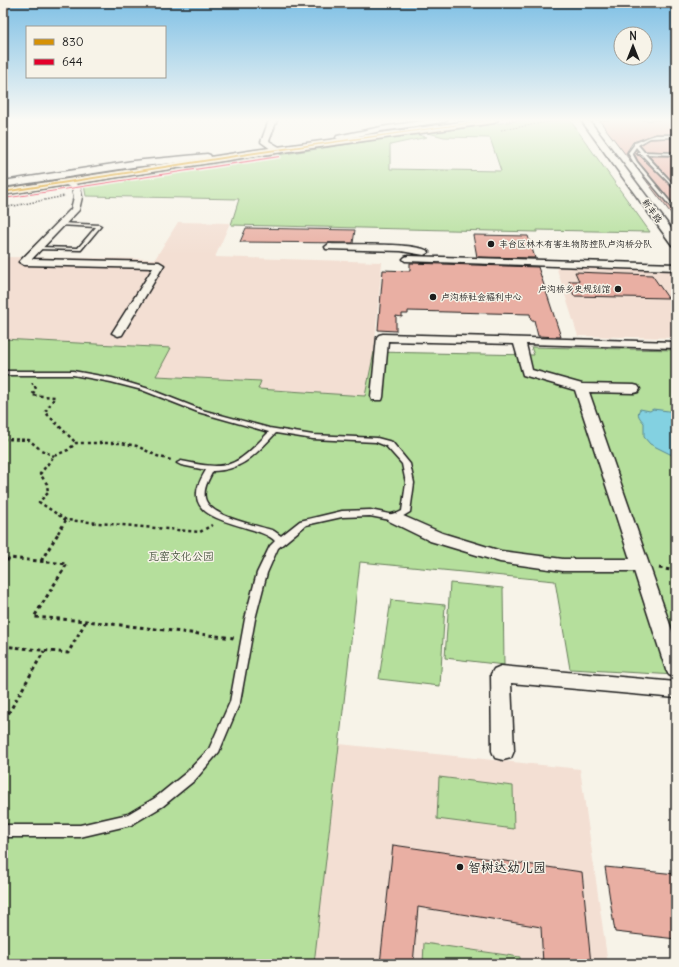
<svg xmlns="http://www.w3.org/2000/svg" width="679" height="967" font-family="Delius,'LXGW WenKai TC',sans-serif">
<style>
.built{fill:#f3dfd3}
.green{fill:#b5df9c;stroke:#687e5c}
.water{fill:#83d1e1;stroke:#5a8992}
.building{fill:#e9afa3;stroke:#1c1c1c}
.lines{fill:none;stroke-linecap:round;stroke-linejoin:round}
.service-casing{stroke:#1c1c1c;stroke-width:3}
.minor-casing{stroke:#1c1c1c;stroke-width:3}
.tertiary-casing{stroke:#1c1c1c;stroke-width:3}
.primary-casing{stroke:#1c1c1c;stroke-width:3}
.path-far4{stroke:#1c1c1c;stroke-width:1;stroke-dasharray:1.5 1.5;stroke-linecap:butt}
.path-far3{stroke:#1c1c1c;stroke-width:1.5;stroke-dasharray:1.5 1.5;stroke-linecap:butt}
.path-far2{stroke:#1c1c1c;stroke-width:2;stroke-dasharray:2 2;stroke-linecap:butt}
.path-far1{stroke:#1c1c1c;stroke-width:2.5;stroke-dasharray:3 3;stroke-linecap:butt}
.path{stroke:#1c1c1c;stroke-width:3;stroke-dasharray:3.5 3.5;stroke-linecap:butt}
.service{fill:#f7f3e8;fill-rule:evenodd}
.minor{fill:#f7f3e8;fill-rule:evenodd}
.tertiary{fill:#f7f3e8;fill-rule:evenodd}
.primary{fill:#f8deab;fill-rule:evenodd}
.bus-1-casing{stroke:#f7f3e8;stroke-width:3}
.bus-2-casing{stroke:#f7f3e8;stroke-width:3}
.bus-1{fill:#d69104;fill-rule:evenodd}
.bus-2{fill:#e4002b;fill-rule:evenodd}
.poi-dot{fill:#1c1c1c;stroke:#f7f3e8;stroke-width:1.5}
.labels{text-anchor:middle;stroke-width:3;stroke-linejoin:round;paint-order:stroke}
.far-street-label{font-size:9px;fill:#1c1c1c;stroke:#f7f3e8}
.far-poi-label{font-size:9px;fill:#1c1c1c;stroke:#f7f3e8;text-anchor:start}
.park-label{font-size:11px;fill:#4a5642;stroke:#f7f3e8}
.near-poi-label{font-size:13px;fill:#1c1c1c;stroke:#f7f3e8;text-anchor:start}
</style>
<rect width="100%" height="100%" fill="#f7f3e8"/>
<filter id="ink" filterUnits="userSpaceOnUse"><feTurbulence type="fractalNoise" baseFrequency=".025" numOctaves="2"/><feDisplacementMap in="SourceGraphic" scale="8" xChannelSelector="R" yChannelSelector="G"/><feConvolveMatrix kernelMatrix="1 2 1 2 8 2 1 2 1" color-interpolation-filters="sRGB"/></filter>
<g filter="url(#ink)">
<path class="built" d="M178,222L230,223L215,257L382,262L374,352L365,396L258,389L260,381L156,376L170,348L3,339V257L155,259Z
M556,266L668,270L676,272V338L578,336Z
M339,744L580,769L608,964H314Z"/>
<path class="green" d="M523,120H570L650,232L537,230V232L231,225L239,199L86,196L84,185L414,134L427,137L390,145V169L501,171L490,138L444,137L428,133Z
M3,339L171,348L156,376L261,381L258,389L365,396L374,352L534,355L531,347L676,350V675L570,669L555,581L360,562L314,964H3Z
M450,583L503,588L504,665L445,658Z
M391,600L445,605L440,686L379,679Z
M439,777L513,786L514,829L437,819Z
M424,943L520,957V964H423Z"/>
<path class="water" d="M640,409L650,411L653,409L676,412V457L650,444L644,437V423C640,418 636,415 640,409Z"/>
<path class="building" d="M599,120H676V134H656L633,142L626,153L632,163Z
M676,138V152L645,151L640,145L650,139Z
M636,150L637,155L640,156L676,191V207L638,161L634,153Z
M649,156H676V185Z
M635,166L676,214V220Z
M246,228L355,230L353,243L240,242Z
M473,235L528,236L535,258L477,257Z
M410,263L538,267L561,337L538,336L534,320H531L530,314L408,311V314H402V317L396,316V331L378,330L383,270L410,271Z
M575,272L652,275L668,298L574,296L569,281H579Z
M393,845L582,872L591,964H543L541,927L418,907L413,964H380Z
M605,867L676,874V939L615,932Z"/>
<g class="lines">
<defs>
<path id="service" d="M656,135H676V137L650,138L638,145L644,152L676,153V155L645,154L676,187V190L641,154H638V152H640L636,147L632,153L637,162L676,209V213L634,163L628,153L634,145V143C641,142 646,137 656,135Z
M61,223L99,225L101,226L81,250L36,249V247H38L78,248L96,227L59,225V223Z
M3,371H73L112,378L146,388L202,410L269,428L313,435L377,438L392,442L410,464L414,483L410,512L395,521L370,516L342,517L306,525L278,548L267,573L255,619L240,702L219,752L195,780L163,806L131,825L80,837H3V825H80L128,814L155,798L187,772L209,749L230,702L245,619L257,573L270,546L275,541C259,524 194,525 197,493C197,485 202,477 206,470L181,465L177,463L181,461C230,471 234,468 269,432L198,412L142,390L111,382L73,375H3ZM276,433L313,439L376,442L386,446L402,464L406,483L402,511L394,515L370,510L342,511L300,521L281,536L274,531C257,525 209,517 205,498C203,488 209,479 213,471C244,470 255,454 276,433Z"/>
<path id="minor" d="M64,180H70L80,187L82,197L79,210L32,259L159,262L164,265L122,335L118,336L112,333L153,268L24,265L19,262L71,209L74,197L72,188L64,184Z
M329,244C346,245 419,242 429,252L424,255L401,251L326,249L325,247Z
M408,256L676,264V270L405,261L403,259L405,257Z
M383,334L676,342V348L526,344L532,370L582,384L634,385L638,386L640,389L638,392L634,393L589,392L676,642V678L669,675L666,670L634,571H563L500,562L430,541L389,521L387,518L389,515L395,513L401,515L442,533L501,551L563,559H630L575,390L523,375L514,344L388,341L383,397L382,400H372L371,397L377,337L379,335Z
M501,666L676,682V698L511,683L514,751L511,758L503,760L495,758L492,751L491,674L494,669Z"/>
<path id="tertiary" d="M269,120H277L269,141L281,148L282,150L281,152H275L261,142Z
M428,120H447L443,122L381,131L340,140L336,138L337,136L381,127Z
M581,120H589L676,235V246L672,245Z
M207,154L210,155L211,157L210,159L133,167L3,187V181L133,161Z"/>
<path id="primary" d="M476,120H498L494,123L255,156L3,195V189L255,150Z"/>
</defs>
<use href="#service" class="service-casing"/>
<use href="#minor" class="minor-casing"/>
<use href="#tertiary" class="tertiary-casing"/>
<use href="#primary" class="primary-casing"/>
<path class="path-far4" d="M506,121L515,120
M501,130L561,120"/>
<path class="path-far3" d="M3,208L65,196"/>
<path class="path-far2" d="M32,383L35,387"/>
<path class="path-far1" d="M35,386L36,389L32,395L55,397L45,412L76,443
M3,439L29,440L41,450L54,456
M66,520L39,502L48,493L47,484L40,474L54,456L68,450L76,443H121L137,446L157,456L171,460
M58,533L66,520L200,532L212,525"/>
<path class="path" d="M41,561L59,532
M3,567L9,558L67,564L34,617L86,621L234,638
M659,568L676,571
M3,646L68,653L86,621
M3,715L7,716L44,651"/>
<use href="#service" class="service"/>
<use href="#minor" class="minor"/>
<use href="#tertiary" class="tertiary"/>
<use href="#primary" class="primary"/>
<defs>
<path id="bus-1" d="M490,120H495L255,154L3,193V191L255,152Z"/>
<path id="bus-2" d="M279,156L280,157L3,199L4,198Z"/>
</defs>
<use href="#bus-1" class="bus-1-casing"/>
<use href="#bus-2" class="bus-2-casing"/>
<use href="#bus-1" class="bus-1"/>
<use href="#bus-2" class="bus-2"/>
</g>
</g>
<linearGradient id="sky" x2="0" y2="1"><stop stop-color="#7fc0e5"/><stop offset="0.47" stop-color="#fbfaf5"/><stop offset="1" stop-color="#fbfaf5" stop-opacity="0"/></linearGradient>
<rect width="679" height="255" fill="url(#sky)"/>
<g class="poi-dot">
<circle cx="491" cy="244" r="4"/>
<circle cx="618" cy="289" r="4"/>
<circle cx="433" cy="297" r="4"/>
<circle cx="460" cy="867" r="4"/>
</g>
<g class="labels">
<g class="far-street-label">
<text transform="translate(652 211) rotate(54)" y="3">新丰路</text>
</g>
<g class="far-poi-label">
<text x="499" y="247">丰台区林木有害生物防控队卢沟桥分队</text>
<text x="610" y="292" text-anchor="end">卢沟桥乡史规划馆</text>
<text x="441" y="300">卢沟桥社会福利中心</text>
</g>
<g class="park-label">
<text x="181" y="560">瓦窑文化公园</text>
</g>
<g class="near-poi-label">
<text x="468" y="872">智树达幼儿园</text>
</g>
</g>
<rect width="679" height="967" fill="none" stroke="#f7f3e8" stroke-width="16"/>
<rect x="8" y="8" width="663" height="951" fill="none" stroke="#1c1c1c" stroke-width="1.5" filter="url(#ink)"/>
<rect x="26" y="26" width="140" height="52" fill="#f7f3e8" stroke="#9f9d96"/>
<rect x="34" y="39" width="20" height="6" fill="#d69104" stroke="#9f9d96"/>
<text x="62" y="46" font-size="12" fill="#1c1c1c">830</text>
<rect x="34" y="59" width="20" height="6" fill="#e4002b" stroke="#9f9d96"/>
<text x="62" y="66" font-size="12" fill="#1c1c1c">644</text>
<g transform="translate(633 46)"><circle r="19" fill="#f7f3e8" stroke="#9f9d96"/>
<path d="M0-3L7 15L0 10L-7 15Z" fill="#1c1c1c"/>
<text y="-6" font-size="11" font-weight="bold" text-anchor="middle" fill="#1c1c1c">N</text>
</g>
</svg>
